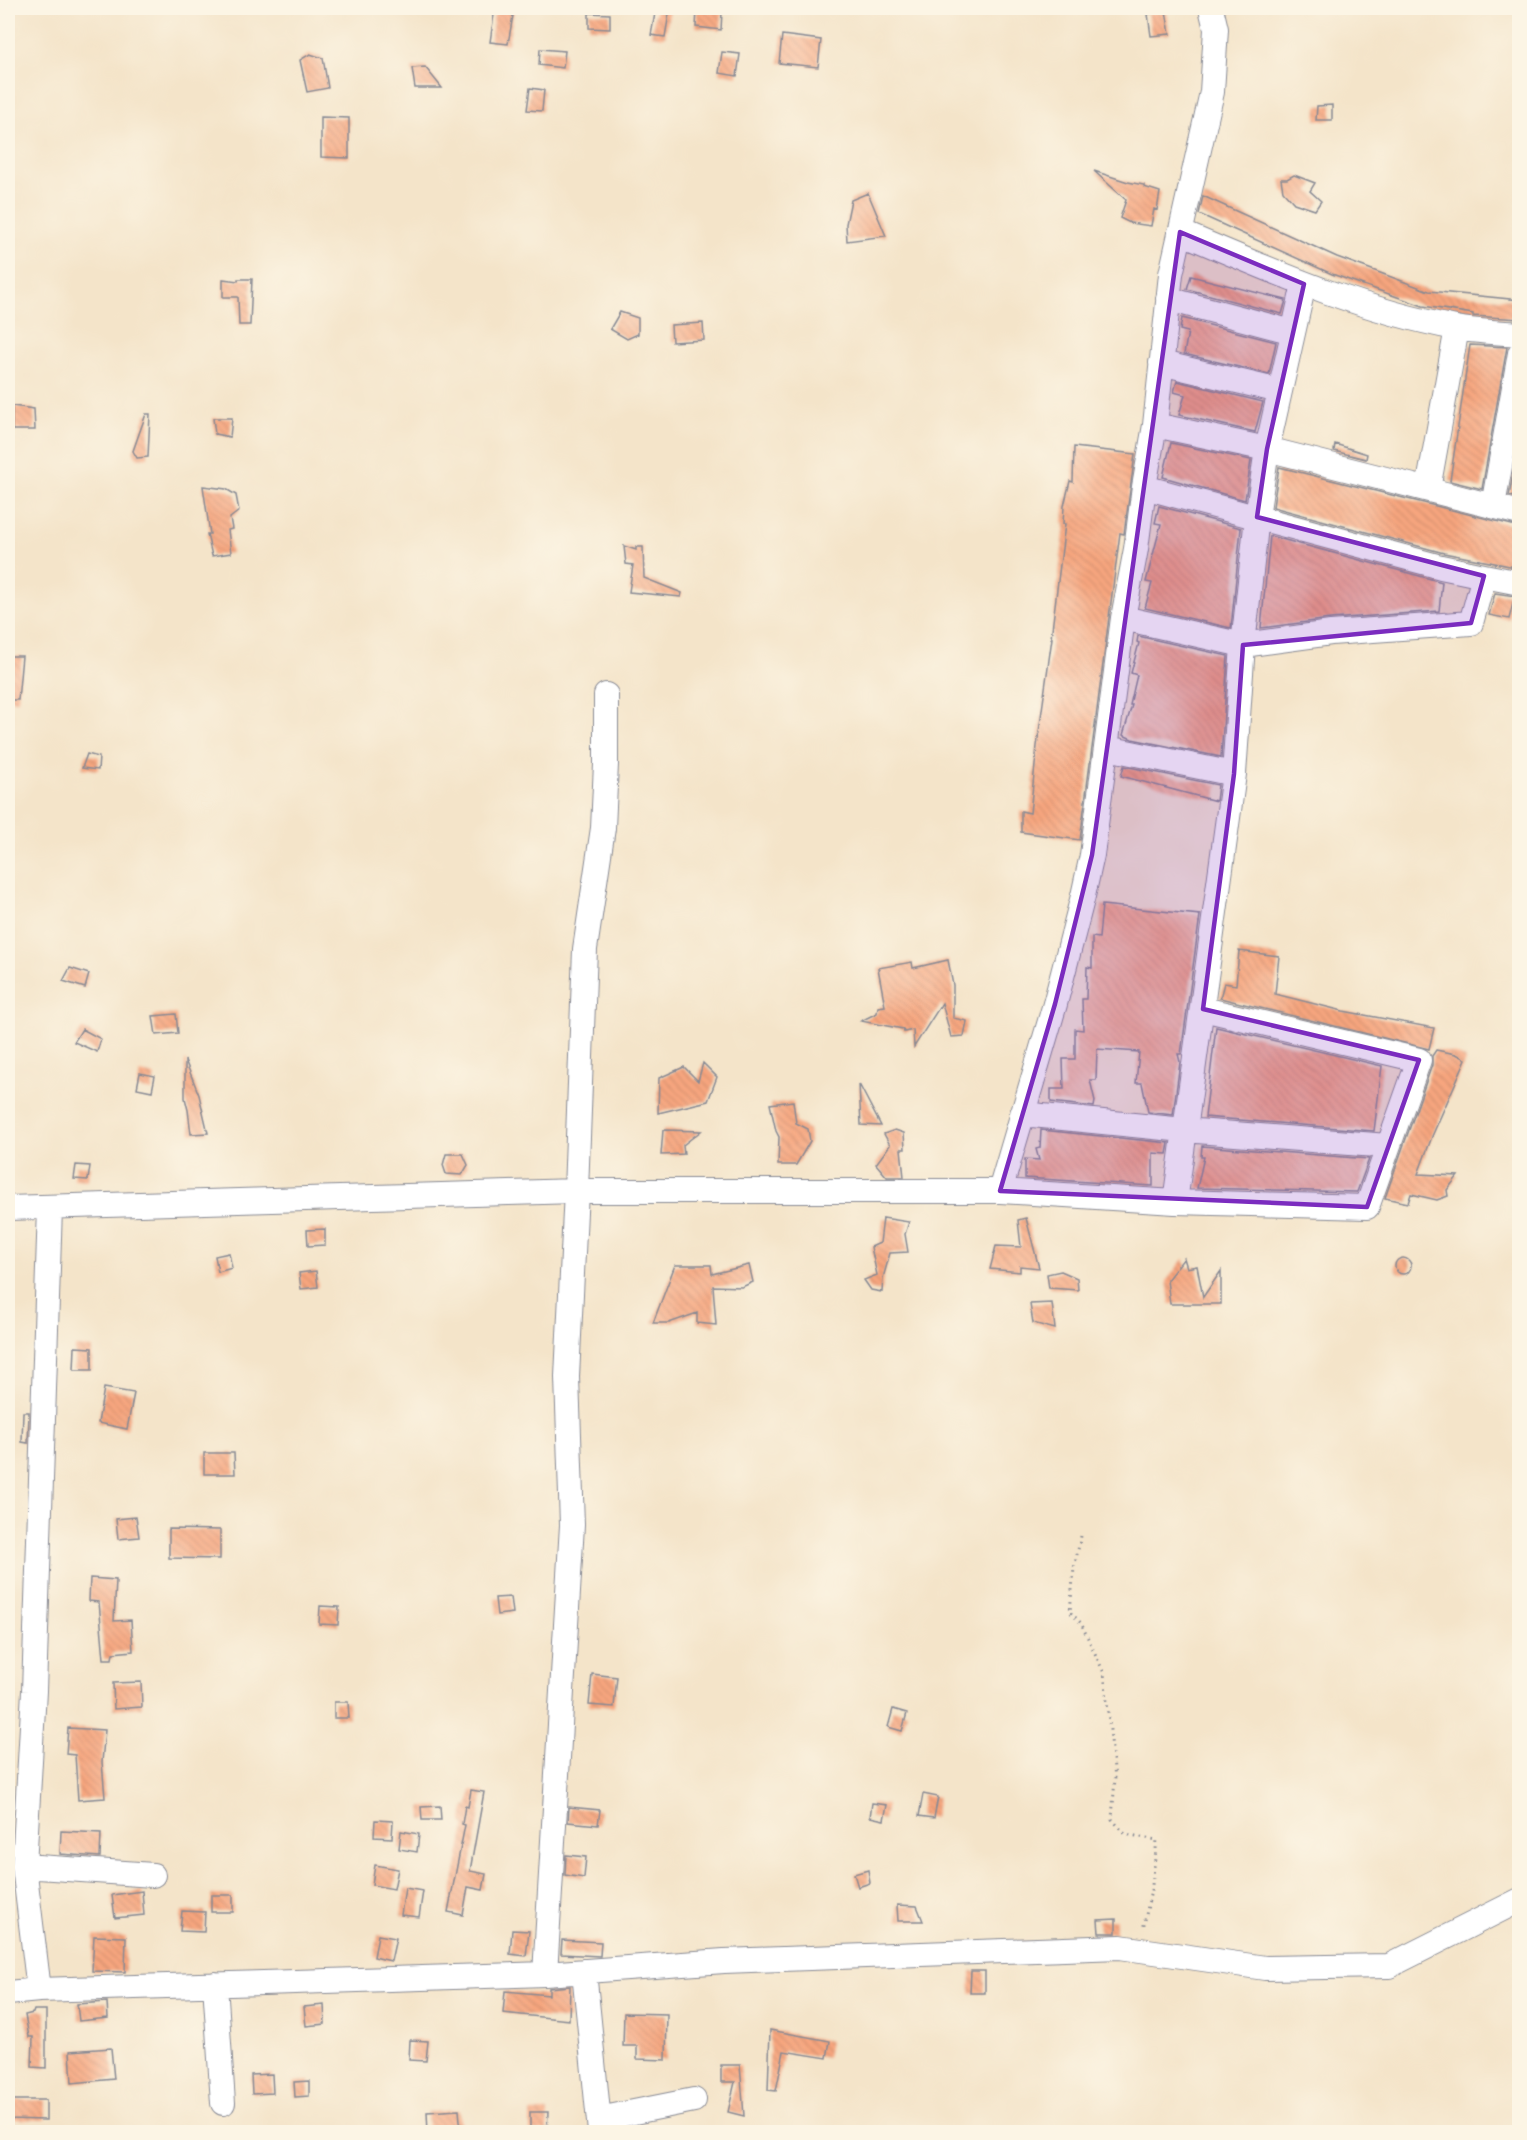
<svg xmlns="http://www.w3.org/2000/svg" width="1527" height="2140" font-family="Sriracha,sans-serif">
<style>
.building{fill:url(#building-back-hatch)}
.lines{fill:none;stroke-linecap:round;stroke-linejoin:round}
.minor-casing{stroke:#888a94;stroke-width:26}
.path{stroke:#888a94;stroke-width:3;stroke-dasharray:1.5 4.5;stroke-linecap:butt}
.minor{stroke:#fff;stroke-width:24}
.marked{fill:#7b2cbf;fill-opacity:0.2;stroke:#7b2cbf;stroke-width:4.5;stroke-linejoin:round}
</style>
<defs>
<pattern id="building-back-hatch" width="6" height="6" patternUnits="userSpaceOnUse" patternTransform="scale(1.5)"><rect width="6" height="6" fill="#f7a67e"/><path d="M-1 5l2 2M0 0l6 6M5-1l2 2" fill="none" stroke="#d38f6f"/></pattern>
</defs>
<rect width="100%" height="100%" fill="#fcf5e5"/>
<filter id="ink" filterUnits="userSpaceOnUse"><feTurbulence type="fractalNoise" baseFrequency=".0167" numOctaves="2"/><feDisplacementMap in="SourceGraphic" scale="12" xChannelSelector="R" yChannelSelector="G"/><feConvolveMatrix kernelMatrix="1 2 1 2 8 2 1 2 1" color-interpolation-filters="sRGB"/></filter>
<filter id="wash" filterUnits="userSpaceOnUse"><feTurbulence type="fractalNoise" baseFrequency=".008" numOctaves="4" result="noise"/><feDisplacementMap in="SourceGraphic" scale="24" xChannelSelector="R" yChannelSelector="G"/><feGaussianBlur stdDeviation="1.35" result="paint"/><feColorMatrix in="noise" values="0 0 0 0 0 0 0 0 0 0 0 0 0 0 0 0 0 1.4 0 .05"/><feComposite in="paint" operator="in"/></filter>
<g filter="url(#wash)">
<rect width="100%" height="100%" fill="#f4e4c9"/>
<g id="blocks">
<path class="building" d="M495,8L514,10L508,44L490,42Z
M656,8H670L665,37L651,35Z
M697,10L722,12L721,30L696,27Z
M1166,11L1170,34L1151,36L1148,14Z
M589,13L610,14V29L589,28Z
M782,35L821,40L818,67L779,63Z
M540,49L565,51L563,68L539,65Z
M722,52L740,54L737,76L719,73Z
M310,54L323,58L328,88L307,92L300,60Z
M425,67L442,88H415L412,68Z
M530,88L544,90L542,111L527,110Z
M1332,105V120H1316L1317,106Z
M321,117L349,118V158L321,157Z
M1094,171L1128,182L1144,185V187L1160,192L1157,210L1154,209L1151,226L1130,223L1120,218L1126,200Z
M1294,175L1315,183L1310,191L1321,201L1315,210L1294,203L1283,191L1281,179H1287Z
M868,193L886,236L847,241L846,224L851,200Z
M1203,196L1337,257L1429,291L1520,300V319L1473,316V314L1423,306L1332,274L1199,214Z
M1191,276L1286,300L1282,314L1187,289Z
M223,279L238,281V279H252L250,325H239L238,297H223Z
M620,312L638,318V334L627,339L610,329Z
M1182,318L1276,342L1269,374L1184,354L1188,332L1180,330Z
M703,323L704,340L672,342L671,325Z
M1470,345L1507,347L1482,489L1450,481Z
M1177,381L1263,402L1255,432L1179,415L1185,395L1174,392Z
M12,406L34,409L35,430H12Z
M146,414H150L148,457L137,458L133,451Z
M213,418H232L230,437L215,434Z
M1520,438V498L1509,496Z
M1171,443L1251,460L1245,500L1163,477Z
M1335,444L1367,454L1366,459L1334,451Z
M1074,447L1135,454L1124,534L1120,533L1080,840L1021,832V811L1030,813L1037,746L1052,638H1051L1065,524H1063L1064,506L1070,481L1073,482Z
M1279,467L1520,527V568L1444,553L1273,507Z
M203,486L226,489L236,495L239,511L230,518L232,529L228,530L231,553L212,556L207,534H210Z
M1159,506L1241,528L1231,628L1145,608L1152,583L1146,582L1161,524L1155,523Z
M1270,536L1442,582L1439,611L1330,619L1261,628Z
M624,546L636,550V547H643L644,578L682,593L681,597L629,592L633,565L626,564Z
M1495,593L1515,596L1509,619L1489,615Z
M1138,636L1228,656L1221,757L1132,739L1123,735L1132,705H1130L1137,675L1131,673L1139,643L1137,642Z
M8,656H22L18,700H8Z
M87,754L99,757L98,770L82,768Z
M1124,766L1218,785L1216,801L1121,776Z
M1102,905L1200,915L1181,1054H1178L1180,1062L1173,1115L1148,1112L1142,1083H1136L1139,1052L1097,1049L1096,1080H1090L1095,1101L1094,1107L1051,1102V1089H1064L1063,1059H1075V1029L1083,1030L1082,999H1086L1087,967L1092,968V937L1099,938Z
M1239,951L1279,956L1275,994L1343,1011L1434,1028L1429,1049L1220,998L1224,983L1236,985Z
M948,960L953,985V1018L967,1021L964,1036L951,1037L942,1003L914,1047L913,1030L904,1032L903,1029L861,1021L877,1013L878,1007L885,1006L878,968L912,962L913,968Z
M70,968L89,974L85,988L63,981Z
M176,1014L178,1033L156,1035L153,1016Z
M1216,1027L1382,1066L1374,1131L1205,1117Z
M82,1029L101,1039L97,1052L74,1042Z
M1436,1050L1456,1054L1466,1059L1433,1134L1418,1174L1458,1176L1447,1190L1448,1196L1437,1200L1411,1194L1408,1203L1385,1198L1432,1065V1056Z
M185,1060L199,1095L208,1133L191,1134L188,1110L185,1098Z
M703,1063L717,1077L708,1101L658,1113L659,1078L684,1067L698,1081Z
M140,1073L155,1076L152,1091L137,1088Z
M859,1084L881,1126L861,1125Z
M793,1101L796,1123L808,1129L810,1141L796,1165H778L779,1137L776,1131L770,1104Z
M663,1130L701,1131L683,1145L684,1154L661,1155Z
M895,1130L904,1133L905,1149H901L904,1177H887L876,1164L890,1145L884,1134Z
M1041,1130L1169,1143L1167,1154L1153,1153V1186L1025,1178V1159L1039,1160L1036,1149L1040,1148Z
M1202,1146L1369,1159L1357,1192L1197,1188L1204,1157H1201Z
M446,1154H463L468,1165L462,1175L446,1174L443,1165Z
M76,1165L90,1166L88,1180L74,1179Z
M883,1218L909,1222L905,1234L908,1252L890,1253L883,1278L882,1292L871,1290L864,1280L877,1275L871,1247L880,1243Z
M1026,1218L1039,1268L1020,1266V1272L990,1269L996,1246L1021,1247L1018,1220Z
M325,1229V1245L308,1246L307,1230Z
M229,1253L232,1268L218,1272L215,1256Z
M1184,1258L1187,1268L1197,1266L1203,1297L1221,1271V1304H1170L1167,1280Z
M1395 1266a8 8 0 1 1 16 0a8 8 0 1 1-16 0Z
M675,1265H711L712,1274L749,1265L753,1282L742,1287L713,1286L716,1325L697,1323V1313L669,1323H653Z
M316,1271L318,1287L301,1289L299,1273Z
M1061,1271L1077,1278L1078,1290L1049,1288L1047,1274Z
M1052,1303L1055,1329L1033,1323L1030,1304Z
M75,1347L92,1348V1370H74Z
M104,1388L134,1393L127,1429L98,1423Z
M23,1412H29L28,1443L22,1442Z
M204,1453H234L235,1474H204Z
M136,1517L139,1537L118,1539L116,1519Z
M169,1529L220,1530V1559L169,1558Z
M90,1578L116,1580L114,1621L131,1620L133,1651L113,1653L112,1659H104L99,1602L89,1601Z
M511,1597L513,1613L497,1615L495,1598Z
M320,1606L339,1607L338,1625L319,1624Z
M592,1674L617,1677L614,1707L589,1705Z
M141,1682L142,1707L114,1709L113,1683Z
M334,1702H348L349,1718H334Z
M893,1709L907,1713L902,1731L888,1727Z
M68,1728L105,1730L102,1762L105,1798L78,1800L75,1755L66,1754Z
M471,1790L484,1792L470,1871L486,1874L483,1890L468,1887L463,1915L448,1912L465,1825L462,1824L465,1806L468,1807Z
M923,1794L938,1797L934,1818L919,1816Z
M872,1803L887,1805L884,1820L870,1817Z
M440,1806L441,1820H422L421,1807Z
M569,1807L600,1810L598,1825L568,1822Z
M375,1820L393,1821L392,1838L374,1837Z
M61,1831L101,1833L100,1857L60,1854Z
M401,1831L419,1834L417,1852L399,1849Z
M566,1855L586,1857L584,1878L565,1875Z
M375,1865L398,1869L394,1889L372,1885Z
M868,1870L870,1883L858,1887L854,1874Z
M405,1888L423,1891L419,1917L401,1915Z
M142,1891L144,1915L115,1918L112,1895Z
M211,1895H233V1912H211Z
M897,1905L917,1906L923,1921H898Z
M182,1911L205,1912L204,1932L180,1931Z
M1116,1919V1933H1099L1098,1920Z
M512,1930L529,1931L526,1956L510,1954Z
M378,1935L396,1938L391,1961L374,1957Z
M94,1936L126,1937L125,1972L92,1971Z
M562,1940L601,1942L600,1956L561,1954Z
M971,1971H985V1993H970Z
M570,1986L569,2020L503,2013L505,1991L549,1995V1988Z
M107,2002L108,2018L79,2021L77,2004Z
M324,2005L325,2024L306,2026L304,2007Z
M34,2010H46V2068L32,2067L33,2037H29L25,2015L33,2013Z
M624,2013L667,2014L666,2060L637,2059V2046H623Z
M770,2030L830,2041L827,2058L784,2051L776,2091L768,2090Z
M410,2040L428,2041L426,2061L409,2060Z
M111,2048L114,2079L72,2083L70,2051Z
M721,2065H740L744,2116L728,2112L735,2082H721Z
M272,2074L273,2093L252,2094L251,2075Z
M309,2081V2096L295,2097L294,2082Z
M8,2100H46V2120L8,2119Z
M459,2110L461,2133H428L427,2112Z
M530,2112H548L547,2131H530Z"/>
</g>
</g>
<g filter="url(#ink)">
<use href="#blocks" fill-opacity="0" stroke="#888a94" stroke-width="1.5"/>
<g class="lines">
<defs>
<path id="minor" d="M1180,232C1270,270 1359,310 1456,328C1476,332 1499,332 1520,334
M1168,299L1293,332
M1161,363L1280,391
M1155,425L1267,449L1520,513
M1428,489L1457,328
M1493,506L1520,353
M1484,576L1520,583
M1123,618L1243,645L1331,633L1471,623L1484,576L1441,567L1144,487
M1107,748L1234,774
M1022,1114L1184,1130L1388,1146
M1000,1191L1055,1004L1083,896L1092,855L1123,618L1136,549L1144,487L1155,425L1171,274L1212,92L1216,29L1211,8
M1175,1202L1234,774L1243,645L1257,517L1267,449L1304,284
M8,1208L576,1191H1000L1175,1202L1367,1207L1419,1060L1203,1009
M24,1866L153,1875
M584,1971L600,2132
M545,1974L572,1525L567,1377L576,1191L585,949L603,828L606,764V695
M215,1984L223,2103
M39,1990L24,1866L34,1691L50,1208
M8,1993L39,1990L545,1974L724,1961L1120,1947L1265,1968L1389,1966L1520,1900
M599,2119L694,2100"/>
</defs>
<use href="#minor" class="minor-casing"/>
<path class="path" d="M1081,1536L1074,1568L1070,1612L1081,1623L1104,1673L1115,1778L1112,1819L1125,1834L1157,1840L1152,1885L1143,1930"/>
<use href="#minor" class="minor"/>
</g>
</g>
<path class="marked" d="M1180,232L1304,284L1267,449L1257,517L1484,576L1471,623L1243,645L1234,774L1203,1009L1419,1060L1367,1207L1000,1191L1055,1004L1092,855Z"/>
<rect width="1527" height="2140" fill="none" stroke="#fcf5e5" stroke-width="30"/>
</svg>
